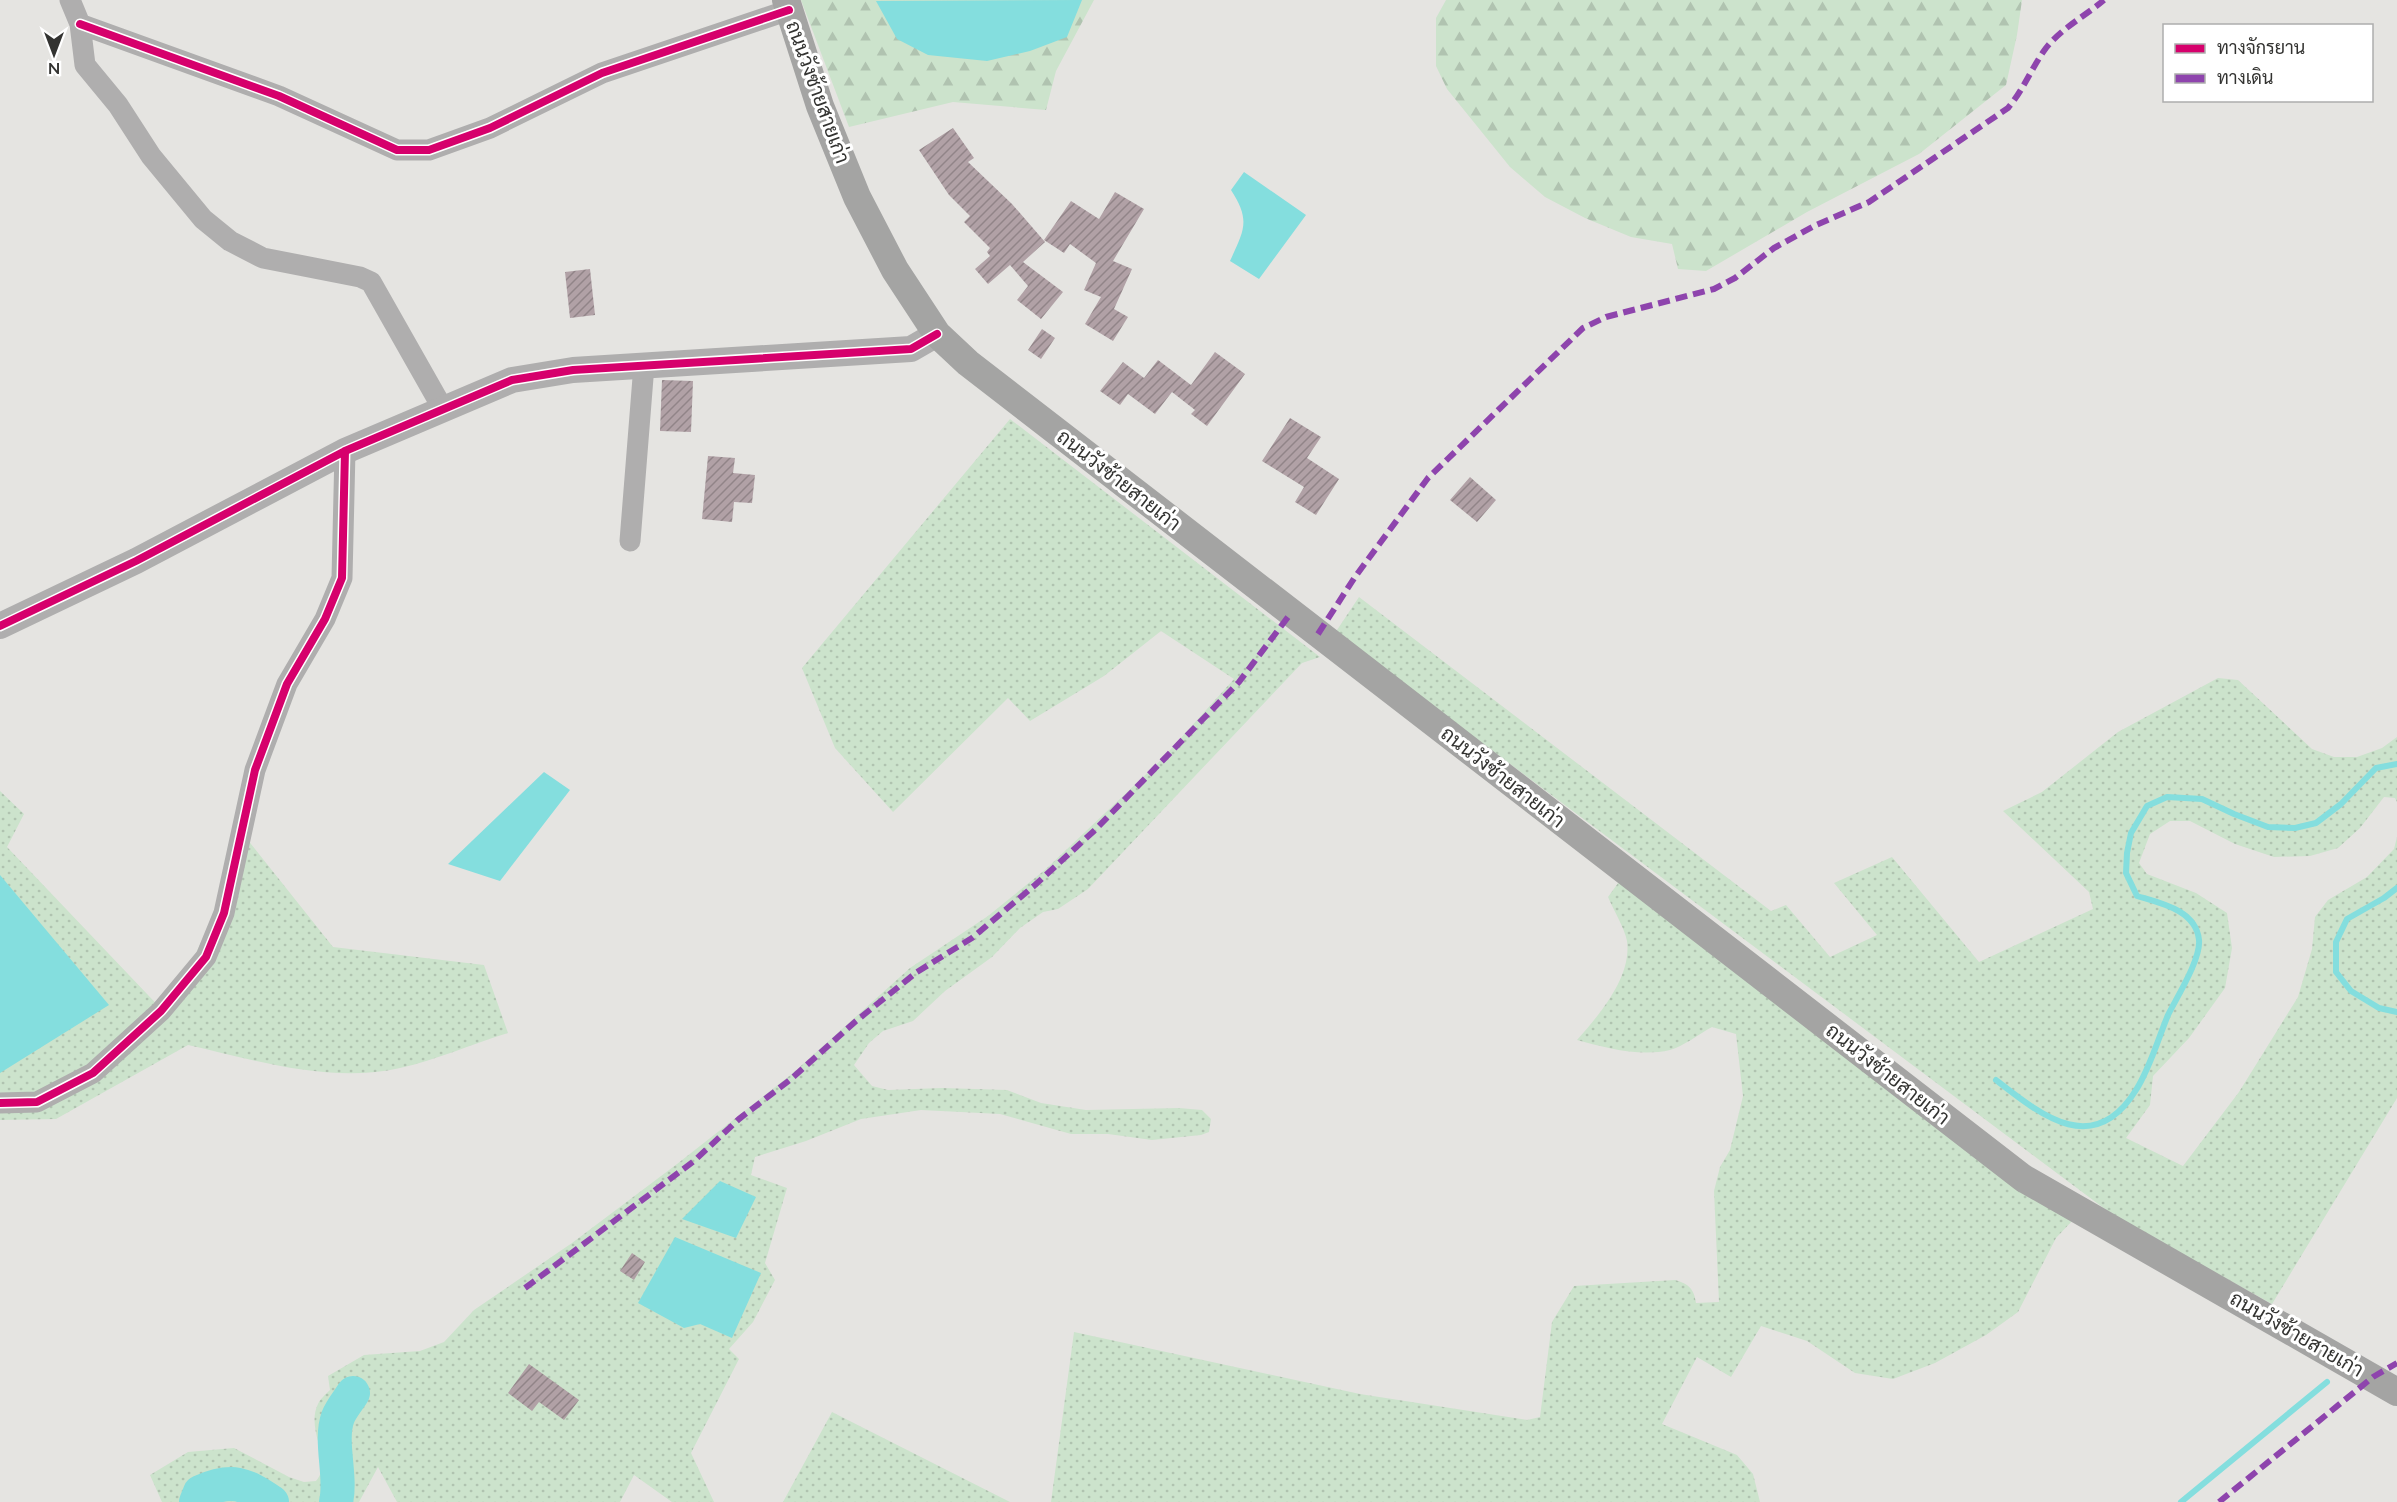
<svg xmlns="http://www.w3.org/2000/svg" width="2397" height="1502" font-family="Lato,Sarabun,sans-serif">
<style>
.grass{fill:url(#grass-dots)}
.forest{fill:url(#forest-firs)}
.water{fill:#84dede}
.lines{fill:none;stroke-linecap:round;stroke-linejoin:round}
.stream{stroke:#84dede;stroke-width:6}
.river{stroke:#84dede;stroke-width:34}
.building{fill:url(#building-hatch)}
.minor{stroke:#afaeae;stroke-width:21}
.tertiary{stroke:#afaeae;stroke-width:26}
.secondary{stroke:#a4a4a3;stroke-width:28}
.quiet{stroke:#8e44ad;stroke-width:6;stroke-dasharray:12 6;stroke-linecap:butt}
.cycleway-casing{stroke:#fff;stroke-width:11}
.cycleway{stroke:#d6006c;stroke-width:8}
.labels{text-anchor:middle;stroke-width:6;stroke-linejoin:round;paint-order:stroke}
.street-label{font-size:20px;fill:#333331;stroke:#fff}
</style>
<defs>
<pattern id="grass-dots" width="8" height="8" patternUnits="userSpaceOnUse" patternTransform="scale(1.5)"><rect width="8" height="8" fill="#cce3cc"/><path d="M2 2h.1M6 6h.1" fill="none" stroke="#b0c3b0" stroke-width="1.8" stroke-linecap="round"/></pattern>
<pattern id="forest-firs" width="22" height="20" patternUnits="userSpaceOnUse" patternTransform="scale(1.5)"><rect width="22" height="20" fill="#cce3cc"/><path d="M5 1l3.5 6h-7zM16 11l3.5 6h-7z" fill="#b0c3b0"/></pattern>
<pattern id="building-hatch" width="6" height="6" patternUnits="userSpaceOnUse" patternTransform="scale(1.5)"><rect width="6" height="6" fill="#b1a1a6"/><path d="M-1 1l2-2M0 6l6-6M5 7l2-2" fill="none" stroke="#918488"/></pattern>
</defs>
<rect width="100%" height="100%" fill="#e5e4e1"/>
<path class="grass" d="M1010,419L1320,657L1302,663L1088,889L1058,909L1043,912L1020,928L992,957L945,991L913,1021L883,1031L869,1043L854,1065L872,1086L888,1090L942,1088L1007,1090L1041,1103L1086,1110L1179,1108L1202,1110L1211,1119L1209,1132L1201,1135L1152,1140L1108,1134H1071L1000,1114L921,1110L861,1119L806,1141L755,1157L751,1175L787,1188L765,1263L775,1280L753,1322L729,1349L739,1359L691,1453L714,1502H672L634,1475L620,1502H397L378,1467L359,1502H162L150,1475L188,1452L234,1448L289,1477L304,1482L316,1481C334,1461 305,1430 318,1404C320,1399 326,1394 330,1390L328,1376L364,1355L420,1351L444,1342L474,1310L572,1243L677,1164L793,1073L910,968L988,916L1046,869L1161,760L1234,679L1161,631L1104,676L1030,721L1008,698L893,812L835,748L802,668Z
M1359,597L1771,911L1786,905L1830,957L1877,935L1834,883L1892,857L1979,962L2093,909L2089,892L2003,811L2042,792L2118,732L2218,678L2238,680L2312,749L2334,757H2357L2382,748L2397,737V802L2395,798L2384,797L2360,828L2338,848L2310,856L2274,857L2235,844L2190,821H2170L2150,834L2139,863L2147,874L2196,893L2227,913L2232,948L2225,988L2189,1038L2153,1076L2150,1105L2126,1138L2183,1166L2239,1092L2298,997L2312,949L2315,917L2328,900L2367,877L2394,849L2397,837V1098L2272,1304L2117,1218L1335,633Z
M0,791L24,814L7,847L168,1016L247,839L333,947L484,965L508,1033C472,1044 436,1060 400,1068C330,1084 255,1060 188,1045L56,1119L0,1120Z
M1621,879L2073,1220L2056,1238L2018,1312L1986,1335L1935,1363L1893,1379L1855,1373L1807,1341L1761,1326L1731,1377L1697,1357L1662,1424L1737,1455L1753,1474L1760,1502H1051L1074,1332L1360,1394L1527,1420L1540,1417L1552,1322L1574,1286L1675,1280C1689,1284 1694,1289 1696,1303L1719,1302L1714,1191L1720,1167L1730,1150L1743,1096L1736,1034L1712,1027C1699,1034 1684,1046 1670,1050C1640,1057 1606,1048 1577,1040C1599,1015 1632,977 1627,941C1625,929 1613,909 1608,897Z
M832,1412L1010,1502H783Z"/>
<path class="forest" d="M801,0H1094L1056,71L1046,110L953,102L849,127Z
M1446,0H2022L2017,35L2006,85L1919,154L1807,212L1706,271L1678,269L1672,244L1631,237L1585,218L1545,197L1510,167L1447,89L1436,66V18Z"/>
<path class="water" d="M1082,0L1067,37L1030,51L987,61L928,55L897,39L876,1Z
M1244,172L1306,215L1259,279L1230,261C1244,230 1251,221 1231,190Z
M544,772L570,790L500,881L448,864Z
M0,875L109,1005L0,1073Z
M720,1181L756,1197L736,1238L682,1219Z
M675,1237L761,1273L732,1338L700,1324L684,1328L638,1303Z"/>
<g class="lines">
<path class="stream" d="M2397,888L2384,898L2347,919L2336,942V972L2351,991L2379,1008L2397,1012
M1996,1080C2042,1116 2094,1158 2136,1090C2150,1068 2158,1039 2168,1015C2177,997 2201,959 2199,940C2196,910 2160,903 2137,896L2126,873L2127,853L2131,833L2147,806L2167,797L2202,799L2234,814L2268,827L2295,828L2316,823L2341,804L2376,768L2397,764
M2181,1502L2327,1382"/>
<path class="river" d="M196,1502L200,1492C232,1478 244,1483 272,1502
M336,1502C342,1476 329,1441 338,1417C341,1409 348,1401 353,1393"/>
</g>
<path class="building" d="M953,128L974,158L968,162L1012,204L1045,242L1023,262L1063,292L1041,319L1017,300L1028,286L1010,265L988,284L975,269L990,256L987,252L990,248L964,222L970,216L949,195L919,150Z
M1115,192L1144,209L1113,261L1132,269L1114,309L1128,317L1113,341L1085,324L1101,297L1084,290L1096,263L1070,244L1064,253L1044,240L1071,201L1099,219Z
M590,269L595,315L570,318L565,272Z
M1042,329L1055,338L1041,359L1028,350Z
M1215,352L1245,374L1207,426L1191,414L1195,410L1172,392L1155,414L1128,394L1120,405L1100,391L1123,362L1144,378L1158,360L1191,385Z
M662,380L693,381L691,432L660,431Z
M1290,418L1321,437L1307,458L1339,479L1316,515L1295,502L1304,487L1262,461Z
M708,456L735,458L733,473L755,475L752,503L734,502L732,522L702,519Z
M1470,477L1496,500L1477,522L1450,500Z
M632,1253L645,1262L634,1280L620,1271Z
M529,1364L579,1400L564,1420L539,1402L532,1411L508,1393Z"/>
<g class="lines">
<path class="minor" d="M70,0L80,24L85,65L118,105L151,156L203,219L230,241L263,258L360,277L371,282L443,409
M80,24L279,96L397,150H429L490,128L602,73L789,10
M630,541L644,365
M0,1103L37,1102L93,1073L161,1011L206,957L224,913L255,770L287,684L325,619L342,578L345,451"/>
<path class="tertiary" d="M0,626L136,561L345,451L512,380L573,370L911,349L937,334"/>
<path class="secondary" d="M786,0L820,106L857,197L895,270L937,334L968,363L2023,1178L2397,1392"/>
<path class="quiet" d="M1318,634L1355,577L1428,478L1583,328L1606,317L1714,289L1735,278L1774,248L1816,225L1869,202L2008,108C2024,89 2032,67 2046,48C2062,28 2085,16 2104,0
M525,1288L694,1161L739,1119L791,1079L856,1021L917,972L972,938L1035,885L1095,830L1239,682L1291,613
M2219,1502L2373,1377L2397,1363"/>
<defs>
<path id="cycleway" d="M80,24L279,96L397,150H429L490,128L602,73L789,10
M0,626L136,561L345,451L512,380L573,370L911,349L937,334
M0,1103L37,1102L93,1073L161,1011L206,957L224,913L255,770L287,684L325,619L342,578L345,451"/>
</defs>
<use href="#cycleway" class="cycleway-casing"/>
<use href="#cycleway" class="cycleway"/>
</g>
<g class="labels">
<g class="street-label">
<text transform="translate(818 92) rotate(70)" y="7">ถนนวังซ้ายสายเก่า</text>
<text transform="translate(1119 480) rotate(38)" y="7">ถนนวังซ้ายสายเก่า</text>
<text transform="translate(1503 777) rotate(38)" y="7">ถนนวังซ้ายสายเก่า</text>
<text transform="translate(1888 1074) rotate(38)" y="7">ถนนวังซ้ายสายเก่า</text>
<text transform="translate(2297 1334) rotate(30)" y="7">ถนนวังซ้ายสายเก่า</text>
</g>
</g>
<rect x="2163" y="24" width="210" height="78" fill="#ffffff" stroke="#adadad" stroke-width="1.5"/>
<rect x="2175" y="44" width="30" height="9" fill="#d6006c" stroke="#adadad" stroke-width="1.5"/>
<text x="2217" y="54" font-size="18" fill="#333331">ทางจักรยาน</text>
<rect x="2175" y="74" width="30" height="9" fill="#8e44ad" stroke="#adadad" stroke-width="1.5"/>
<text x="2217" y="84" font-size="18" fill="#333331">ทางเดิน</text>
<g transform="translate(54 54) rotate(180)" stroke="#ffffff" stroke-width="4.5" paint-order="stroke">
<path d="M0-4.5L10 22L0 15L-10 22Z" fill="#333331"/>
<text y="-9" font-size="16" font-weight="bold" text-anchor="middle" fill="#333331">N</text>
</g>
</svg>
